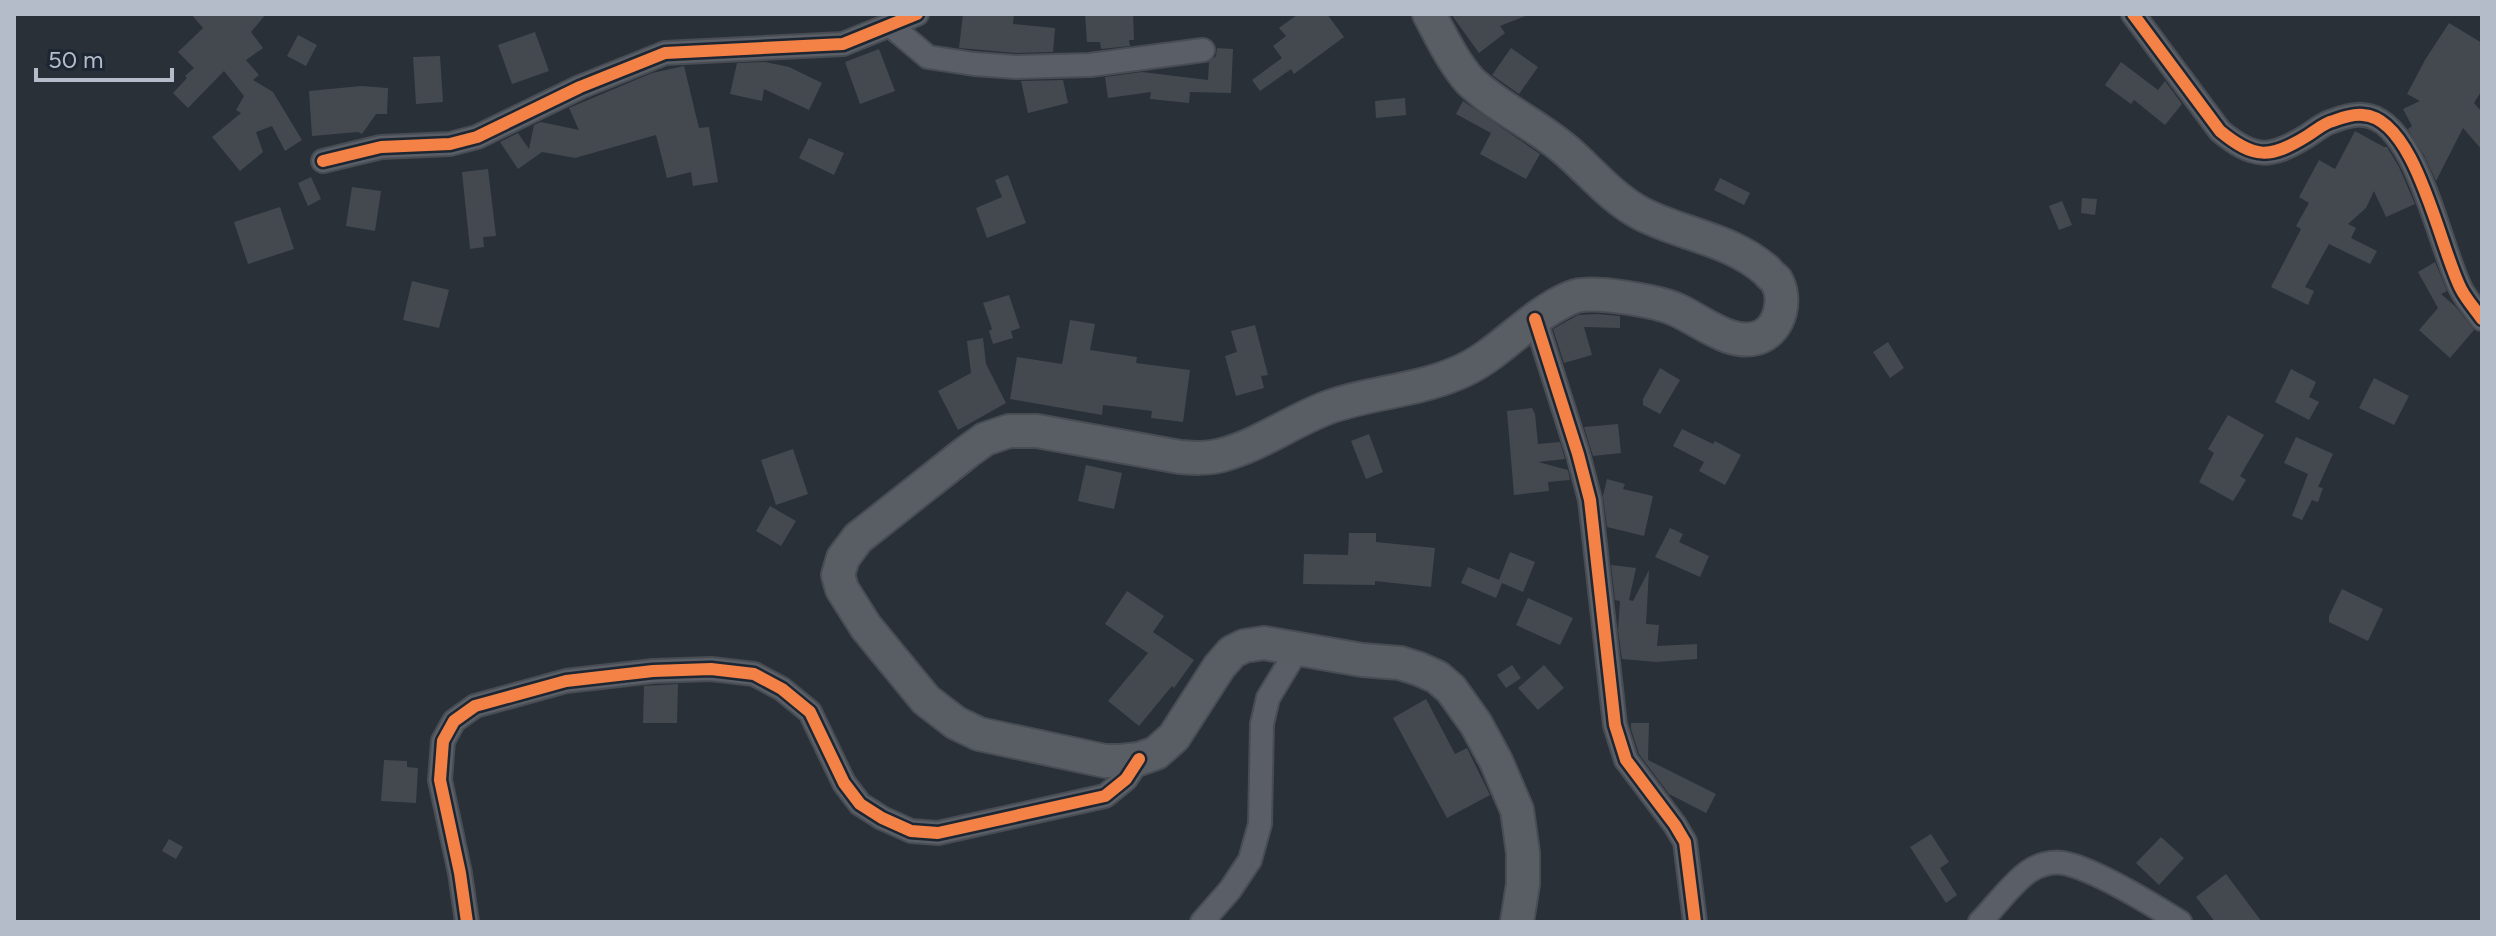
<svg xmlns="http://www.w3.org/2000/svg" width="2496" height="936" font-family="Figtree,sans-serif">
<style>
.building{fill:#444950}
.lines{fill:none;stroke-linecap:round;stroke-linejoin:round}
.street-casing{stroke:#484c53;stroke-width:26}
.secondary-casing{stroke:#484c53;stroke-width:36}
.street{stroke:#5a5e66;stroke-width:22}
.secondary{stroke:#595d64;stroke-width:32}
.cycleway-casing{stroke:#1d2633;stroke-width:17}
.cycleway{stroke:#f48246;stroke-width:12}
</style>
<rect width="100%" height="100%" fill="#2a3038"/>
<path class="building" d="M191,14H266L251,32L263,48L246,60L259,75L253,80L273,92L302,140L285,151L272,126L256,132L263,152L240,171L212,137L241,113L236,110L244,96L224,71L188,108L173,93L187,78L185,76L194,68L178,52L203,28Z
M963,14H1014L1013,24L1055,28L1053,52L1016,53L959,48Z
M1085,14H1133L1134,40H1129L1130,46L1101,49L1100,42H1087Z
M1298,14H1327L1344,37L1294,74L1291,69L1260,91L1252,80L1282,58L1273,46L1286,36L1279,28Z
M1451,14H1528V15L1500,26L1505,33L1479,53Z
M2449,23L2482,43V90L2474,103L2482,112V150L2463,128L2436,181L2424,155L2408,129L2412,126L2403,109L2420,101L2407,94L2425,60Z
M535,32L549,71L512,84L498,45Z
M298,35L317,45L306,66L287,56Z
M1217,48L1233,49L1231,93L1190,92L1189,103L1150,99L1151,92L1108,98L1105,77L1142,72L1208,80L1209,62L1216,56Z
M1511,48L1538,67L1519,94L1492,75Z
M879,49L895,91L860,104L845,62Z
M440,56L443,102L416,104L413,57Z
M765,62L789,67L822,83L809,110L764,89L762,101L730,94L737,63Z
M2121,62L2158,90L2165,81L2182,104L2165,125L2134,100L2131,104L2105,85Z
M684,66L699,128L709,127L718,182L693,186L691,172L667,178L656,135L575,158L542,152L518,169L500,142L518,133L529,149L534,125L541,122L579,130L569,108L652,73Z
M1063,80L1068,103L1028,113L1021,81Z
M361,86L388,88L387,114H376L362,134L358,132L312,136L309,91Z
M1405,98L1406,115L1376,118L1375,101Z
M1463,101L1540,154L1526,179L1480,154L1491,133L1456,114Z
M2355,131L2384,147H2387L2399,167L2415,204L2386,217L2374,191L2366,208L2348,224L2356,228L2351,238L2377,251L2370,264L2329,244L2305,287L2314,291L2308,305L2271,287L2301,229L2296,226L2309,203L2299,197L2319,160L2335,169Z
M809,138L844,153L834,175L799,158Z
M488,169L496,236L483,237L484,247L470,249L462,172Z
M1008,175L1026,223L987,238L976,208L1002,197L995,180Z
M311,177L321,199L308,206L298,183Z
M1720,178L1750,193L1744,205L1714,190Z
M352,187L381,191L375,231L346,226Z
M2082,198L2097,199L2095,215L2081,213Z
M2062,201L2072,225L2059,230L2049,206Z
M280,207L294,249L248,264L234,222Z
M2435,262L2447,291L2441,294L2456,307L2474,330L2450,358L2419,330L2438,308L2418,272Z
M412,281L449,290L439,328L403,320Z
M1009,295L1020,328L1011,331L1013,338L993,344L989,331L992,329L983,303Z
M1597,314L1620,316V328L1584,327L1592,355L1564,363L1553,329L1578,315Z
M1070,320L1095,324L1090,350L1137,357L1136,363L1190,370L1183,422L1151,418L1152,411L1103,405L1102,415L1010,399L1017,357L1062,364Z
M1255,325L1268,375L1261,376L1264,388L1236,396L1225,356L1237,352L1231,331Z
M983,338L986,364L1006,403L958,430L938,391L971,373L967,341Z
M1888,342L1904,368L1890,378L1873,352Z
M1660,368L1680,380L1660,414L1643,405V399Z
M2291,369L2316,382L2309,397L2319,402L2309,420L2275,402Z
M2374,378L2409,396L2394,425L2359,408Z
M1532,408L1535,414L1538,444L1560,442L1565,459L1538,462L1568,470L1570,480L1548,482L1549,491L1514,495L1507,411Z
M2228,415L2264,435L2240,476L2246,480L2233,501L2199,482L2214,453L2208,449Z
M1618,424L1621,453L1593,456L1584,427Z
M1682,429L1713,444L1715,441L1741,455L1725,485L1699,471L1704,462L1673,446Z
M1369,434L1383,472L1366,479L1351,441Z
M2296,437L2333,454L2318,487L2323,488L2318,502L2312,500L2302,520L2292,516L2308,474L2284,463Z
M793,449L808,494L776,505L761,460Z
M1086,465L1122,473L1114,509L1078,501Z
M1607,479L1625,484L1623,489L1653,496L1644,536L1607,527L1603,496Z
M770,506L796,521L781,546L756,531Z
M1670,528L1683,534L1679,542L1709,556L1700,577L1655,557Z
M1349,533H1376V542L1435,548L1431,587L1375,581V585L1303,584L1304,554L1348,555Z
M1510,552L1535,562L1523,592L1502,583L1496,598L1461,583L1468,567L1499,580Z
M1611,565L1636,568L1629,600L1633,601L1649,570L1646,624L1659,625L1657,646L1697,644V659L1656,662L1622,659L1618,630L1620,601L1615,600Z
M2342,589L2383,609L2368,641L2329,622V616Z
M1127,591L1164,616L1153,632L1194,660L1174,688L1172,686L1139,726L1108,701L1148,653L1105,624Z
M1528,598L1573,618L1560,645L1516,625Z
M1512,665L1521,678L1506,688L1497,675Z
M1544,665L1564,688L1538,710L1518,688Z
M678,684L677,723H643L644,686Z
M1426,699L1455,754L1467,748L1490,795L1447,818L1393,718Z
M1631,723H1649L1648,760L1716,794L1706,813L1669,794L1639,754L1631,729Z
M384,760L407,761V767L418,768L416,803L381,801Z
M1931,834L1949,862L1940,868L1957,895L1946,903L1910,847Z
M2161,837L2184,858L2159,885L2136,863Z
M169,839L183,847L176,859L162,851Z
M2226,874L2262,922H2215L2196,897Z"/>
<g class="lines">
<defs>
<path id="street" d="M2133,14L2220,131C2254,159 2270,159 2307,136C2315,131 2324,123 2333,121C2341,118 2355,114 2363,115C2416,118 2440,249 2461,289C2466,299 2475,309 2482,319
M891,26L928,57L974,64L1016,67L1090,65L1203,50
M323,161L381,147L450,144L477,137L580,87L665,53L843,44L917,14
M1535,319L1578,454L1590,500L1615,725L1626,760L1675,825L1685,842L1695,922
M467,922L460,873L440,780L443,741L454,721L475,706L566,681L653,671L711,669L754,674L782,689L810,712L844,783L860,804L882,818L911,831L938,833L1105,796L1126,779L1139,759
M1202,922L1230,890L1250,860L1260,824L1262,724L1268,698L1297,650
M1980,922C1995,907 2011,884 2028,872C2037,865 2052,861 2063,863C2093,868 2153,905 2180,922"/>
<path id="secondary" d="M1429,14C1441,36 1453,62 1470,81C1499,109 1538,125 1568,152C1592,173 1613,199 1642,214C1683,235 1731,239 1767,271C1767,272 1775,279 1776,280C1787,298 1781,328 1760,337C1732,348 1702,321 1677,310C1658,301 1596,291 1576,296C1563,300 1551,308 1539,316C1511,336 1488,361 1455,374C1417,390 1371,393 1332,406C1294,419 1261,445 1222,455C1208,459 1194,458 1180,457L1037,431H1009L985,439L967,452L858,538L843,558L838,575L842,589L866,627L926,700L956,723L979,734L1105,761H1121L1139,759L1156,753L1174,737L1219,667L1232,652L1244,646L1264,643L1362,660L1400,663L1419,669L1437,677L1451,689L1476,724L1496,761L1517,810L1523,853V884L1517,922"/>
</defs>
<use href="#street" class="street-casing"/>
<use href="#secondary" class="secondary-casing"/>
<use href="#street" class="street"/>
<use href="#secondary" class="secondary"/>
<defs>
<path id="cycleway" d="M2133,14L2220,131C2254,159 2270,159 2307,136C2315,131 2324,123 2333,121C2341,118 2355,114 2363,115C2416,118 2440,249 2461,289C2466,299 2475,309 2482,319
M323,161L381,147L450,144L477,137L580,87L665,53L843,44L917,14
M1535,319L1578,454L1590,500L1615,725L1626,760L1675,825L1685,842L1695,922
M467,922L460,873L440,780L443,741L454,721L475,706L566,681L653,671L711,669L754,674L782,689L810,712L844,783L860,804L882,818L911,831L938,833L1105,796L1126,779L1139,759"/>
</defs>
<use href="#cycleway" class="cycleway-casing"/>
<use href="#cycleway" class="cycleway"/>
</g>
<rect width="2496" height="936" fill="none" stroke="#b4bcc9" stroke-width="32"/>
<path d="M36 68v12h136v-12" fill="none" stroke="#b4bcc9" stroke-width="4"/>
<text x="48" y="68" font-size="24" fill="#b4bcc9" stroke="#1d2633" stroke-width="6" paint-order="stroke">50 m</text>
</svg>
